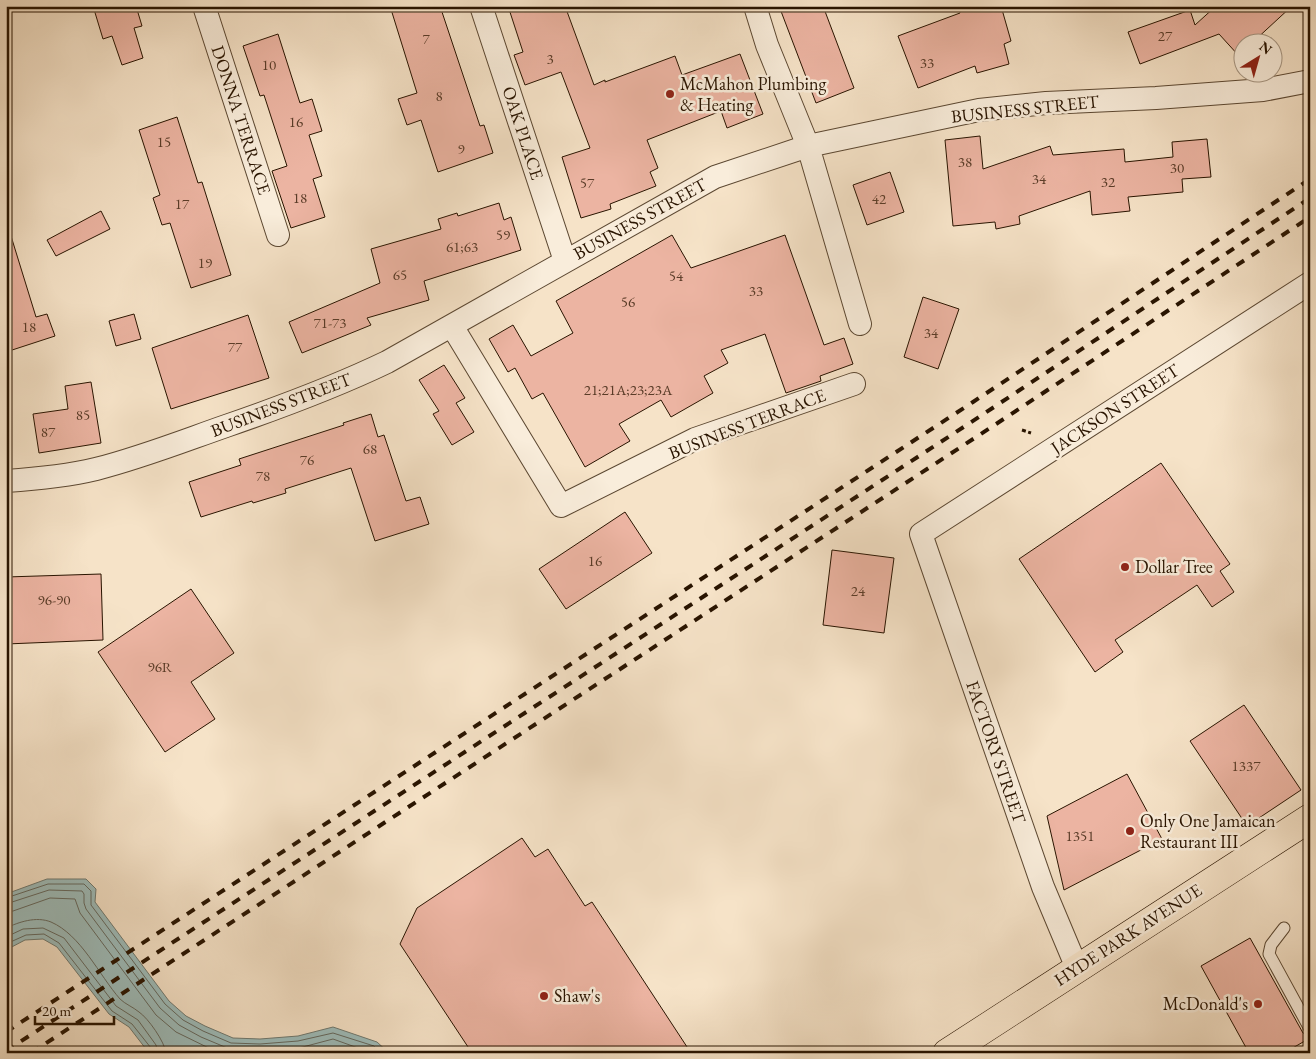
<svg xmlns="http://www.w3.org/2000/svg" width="1316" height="1059" font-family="'EB Garamond',serif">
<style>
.water{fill:#9ebdbb;stroke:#6f7970}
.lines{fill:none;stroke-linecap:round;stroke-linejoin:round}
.shore{stroke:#64685e;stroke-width:1}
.building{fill:#ecb4a2;stroke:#291400}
.service-casing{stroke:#5c4832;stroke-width:13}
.minor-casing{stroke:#5c4832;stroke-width:24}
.primary-casing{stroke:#291400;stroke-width:29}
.path{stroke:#291400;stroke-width:3;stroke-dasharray:4 2.5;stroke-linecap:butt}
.service{stroke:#f9eddb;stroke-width:11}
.minor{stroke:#f9eddb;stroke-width:22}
.primary{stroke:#f6e3c8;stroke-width:28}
.rail{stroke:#291400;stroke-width:4;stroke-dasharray:9 9;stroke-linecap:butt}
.poi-dot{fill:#8f2418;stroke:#f9eddb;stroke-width:2}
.labels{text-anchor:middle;stroke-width:5;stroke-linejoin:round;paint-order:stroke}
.number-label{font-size:15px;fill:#5a3c28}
.poi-label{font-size:18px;fill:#291400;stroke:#f9eddb;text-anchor:start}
.street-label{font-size:18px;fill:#291400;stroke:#f9eddb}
</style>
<rect width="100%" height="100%" fill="#f6e3c8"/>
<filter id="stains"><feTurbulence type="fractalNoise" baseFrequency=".004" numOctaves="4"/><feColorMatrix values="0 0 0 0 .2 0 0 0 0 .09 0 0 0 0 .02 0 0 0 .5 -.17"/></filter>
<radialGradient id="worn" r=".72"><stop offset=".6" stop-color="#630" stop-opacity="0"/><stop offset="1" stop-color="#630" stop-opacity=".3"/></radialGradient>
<path class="water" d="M47,879H86L96,889L95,902L169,1001L186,1016L205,1026L233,1038L260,1039L298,1036L333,1027L377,1042L389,1053H149L129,1027L109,1014L57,947L43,939L25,940L6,950V894Z"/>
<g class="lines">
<path class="shore" d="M6,898L48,884H84L91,891V905L165,1004L183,1020L203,1031L231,1043L260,1044L298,1041L333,1033L374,1046L381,1053
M6,904L49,890L82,891L84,894V903L86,909L160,1008L179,1025L201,1037L232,1050L261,1051L299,1048L333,1039L372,1053
M6,912L13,911L50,898L75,899L80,913L156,1015L176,1032L219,1053
M6,928C19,922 36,916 51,922C81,935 99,975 120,999C125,1004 133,1007 139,1012C148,1018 165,1042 166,1053
M6,937L23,929L43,928L64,938L116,1006L138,1020L156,1045L158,1053
M6,944L26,935L44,934L59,943L112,1011L132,1024L151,1048L152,1053"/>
</g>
<path class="building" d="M93,6H136L142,26L134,28L143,58L122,65L112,36L103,39Z
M390,6H440L480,126L484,125L493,153L438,172L421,120L407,125L398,99L417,93Z
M508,6H565L594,85L605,80V82L675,56L682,75L740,54L763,114L727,128L721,111L647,140L658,168L650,172L656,186L610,204L611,209L581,218L562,157L590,148L561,72L525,85L514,55L523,52Z
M779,6H823L854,88L816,103Z
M958,6H1001L1011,41L1004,44L1009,64L977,73L975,66L918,88L898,36L960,13Z
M1216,6H1292L1253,42H1244V52L1239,56L1219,34L1140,64L1128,32L1190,10L1195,25Z
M278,34L300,103L312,99L322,131L309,135L322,176L313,179L325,217L291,228L272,171L287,166L264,95L260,96L243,46Z
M177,117L198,183L202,182L231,275L191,288L170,223L162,225L153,198L160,195L139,130Z
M980,136L983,169L1050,146L1053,155L1124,149L1125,162L1173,157L1172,142L1207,139L1211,177L1182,179L1183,192L1128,197L1130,211L1092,215L1090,191L1019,216L1020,224L996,229L995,222L953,226L945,140Z
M890,172L904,212L867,225L853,185Z
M499,203L504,220L511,217L521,250L424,281L429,300L367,318L371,325L302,353L289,322L380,283L371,249L441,229L438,219L457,213L458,216Z
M101,211L110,229L56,256L47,240Z
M672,235L691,268L785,235L824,345L844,338L853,364L820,376L821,381L786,393L765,334L721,350L728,363L704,376L713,393L671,417L661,400L619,424L630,441L585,467L543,393L532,399L515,368L508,372L489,339L513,325L531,356L573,333L556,301Z
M6,236H11L36,317L47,314L55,336L6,352Z
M923,297L959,309L938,369L904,357Z
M134,314L141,339L116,346L109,321Z
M248,315L269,378L171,409L152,348Z
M444,365L465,398L456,403L474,432L452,445L433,414L439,411L419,380Z
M91,382L101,443L39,453L33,414L68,409L65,386Z
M371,414L378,437L384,435L406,501L420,497L429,524L375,541L351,468L285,489L286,493L253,503L252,501L201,517L189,482L241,465L239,459L344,425L343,423Z
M1161,463L1230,564L1220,571L1234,592L1212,607L1197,585L1115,640L1123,652L1095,672L1019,559Z
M625,512L652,553L566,609L539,569Z
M832,550L894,558L884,633L823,625Z
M101,574L103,640L6,644V577Z
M191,589L234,653L191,682L215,719L165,752L98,652Z
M1244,705L1301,790L1247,826L1190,741Z
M1127,774L1162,839L1064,890L1047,816Z
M522,838L535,857L548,849L585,906L592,902L691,1053H472L400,944L417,908Z
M1250,938L1303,1033L1310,1036V1038L1284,1053H1249L1201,966Z"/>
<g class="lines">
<defs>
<path id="service" d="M1284,928L1271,945L1269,954L1310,1029"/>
<path id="minor" d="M204,6L278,235
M481,6L565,261
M755,6L767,45L808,146L860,324
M452,326L561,506L695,439L854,384
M6,481C36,479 67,476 96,469C140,458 183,441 226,426C281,407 335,387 387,362L715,177L808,146L979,110L1046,103L1156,98L1263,90L1310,81
M1077,968L1043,887L921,534L1310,283"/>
<path id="primary" d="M947,1053L1310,818"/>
</defs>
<use href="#service" class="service-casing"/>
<use href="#minor" class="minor-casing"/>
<use href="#primary" class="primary-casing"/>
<path class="path" d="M1022,430L1031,433"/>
<use href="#service" class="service"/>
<use href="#minor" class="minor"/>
<use href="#primary" class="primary"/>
<path class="rail" d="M6,1032L973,402L1310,179
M6,1051L982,415L1310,198
M31,1053L990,428L1310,217"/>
</g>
<g class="poi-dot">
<circle cx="670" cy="94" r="5"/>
<circle cx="1125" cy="567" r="5"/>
<circle cx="1130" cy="831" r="5"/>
<circle cx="544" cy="996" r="5"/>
<circle cx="1258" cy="1004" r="5"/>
</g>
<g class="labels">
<g class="number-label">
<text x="1165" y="41">27</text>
<text x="426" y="44">7</text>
<text x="550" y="64">3</text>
<text x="927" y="68">33</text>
<text x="269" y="70">10</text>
<text x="439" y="101">8</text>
<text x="296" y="127">16</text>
<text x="164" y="147">15</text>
<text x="461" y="154">9</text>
<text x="965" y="167">38</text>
<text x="1177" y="173">30</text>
<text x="1039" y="184">34</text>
<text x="1108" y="187">32</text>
<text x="587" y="188">57</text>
<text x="300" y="203">18</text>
<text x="879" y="204">42</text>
<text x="182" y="209">17</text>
<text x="503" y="240">59</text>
<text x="462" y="252">61;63</text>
<text x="205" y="268">19</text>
<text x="400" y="280">65</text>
<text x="676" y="281">54</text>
<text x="756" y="296">33</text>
<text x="628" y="307">56</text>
<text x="330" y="328">71-73</text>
<text x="29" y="332">18</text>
<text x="931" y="338">34</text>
<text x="235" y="352">77</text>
<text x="628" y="395">21;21A;23;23A</text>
<text x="83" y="420">85</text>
<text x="48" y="437">87</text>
<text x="370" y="454">68</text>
<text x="307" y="465">76</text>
<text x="263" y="481">78</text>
<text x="595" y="566">16</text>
<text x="858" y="596">24</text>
<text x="54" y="605">96-90</text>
<text x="160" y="672">96R</text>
<text x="1246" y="771">1337</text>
<text x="1080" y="841">1351</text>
</g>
<g class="poi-label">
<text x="680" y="90">McMahon Plumbing<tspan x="680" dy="21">&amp; Heating</tspan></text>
<text x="1135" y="573">Dollar Tree</text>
<text x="1140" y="827">Only One Jamaican<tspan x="1140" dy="21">Restaurant III</tspan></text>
<text x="554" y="1002">Shaw's</text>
<text x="1248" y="1010" text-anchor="end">McDonald's</text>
</g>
<g class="street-label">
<text transform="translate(1025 109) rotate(-6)" y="6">BUSINESS STREET</text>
<text transform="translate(241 120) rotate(72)" y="6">DONNA TERRACE</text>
<text transform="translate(523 133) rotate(72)" y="6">OAK PLACE</text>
<text transform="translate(640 219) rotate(-29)" y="6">BUSINESS STREET</text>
<text transform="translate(281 405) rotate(-21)" y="6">BUSINESS STREET</text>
<text transform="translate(1115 409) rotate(-33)" y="6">JACKSON STREET</text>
<text transform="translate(747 424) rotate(-21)" y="6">BUSINESS TERRACE</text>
<text transform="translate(996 752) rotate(71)" y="6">FACTORY STREET</text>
<text transform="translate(1128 935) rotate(-33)" y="6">HYDE PARK AVENUE</text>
</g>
</g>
<rect width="1316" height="1059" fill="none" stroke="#f6e3c8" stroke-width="25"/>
<rect x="8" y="8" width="1301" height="1044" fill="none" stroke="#291400" stroke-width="2.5"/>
<rect x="12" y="12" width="1291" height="1034" fill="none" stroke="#291400"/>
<g transform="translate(1258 58) rotate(37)"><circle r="24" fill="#f9eddb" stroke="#a69683"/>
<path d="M0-4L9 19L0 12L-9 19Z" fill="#8f2418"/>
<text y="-8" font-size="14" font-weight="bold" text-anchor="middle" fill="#291400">N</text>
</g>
<path d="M35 1016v8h79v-8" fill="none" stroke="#291400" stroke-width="2.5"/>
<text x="42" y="1016" font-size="15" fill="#291400" stroke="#f9eddb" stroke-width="4" paint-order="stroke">20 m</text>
<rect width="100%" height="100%" filter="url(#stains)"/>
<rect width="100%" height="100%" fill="url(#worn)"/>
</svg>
